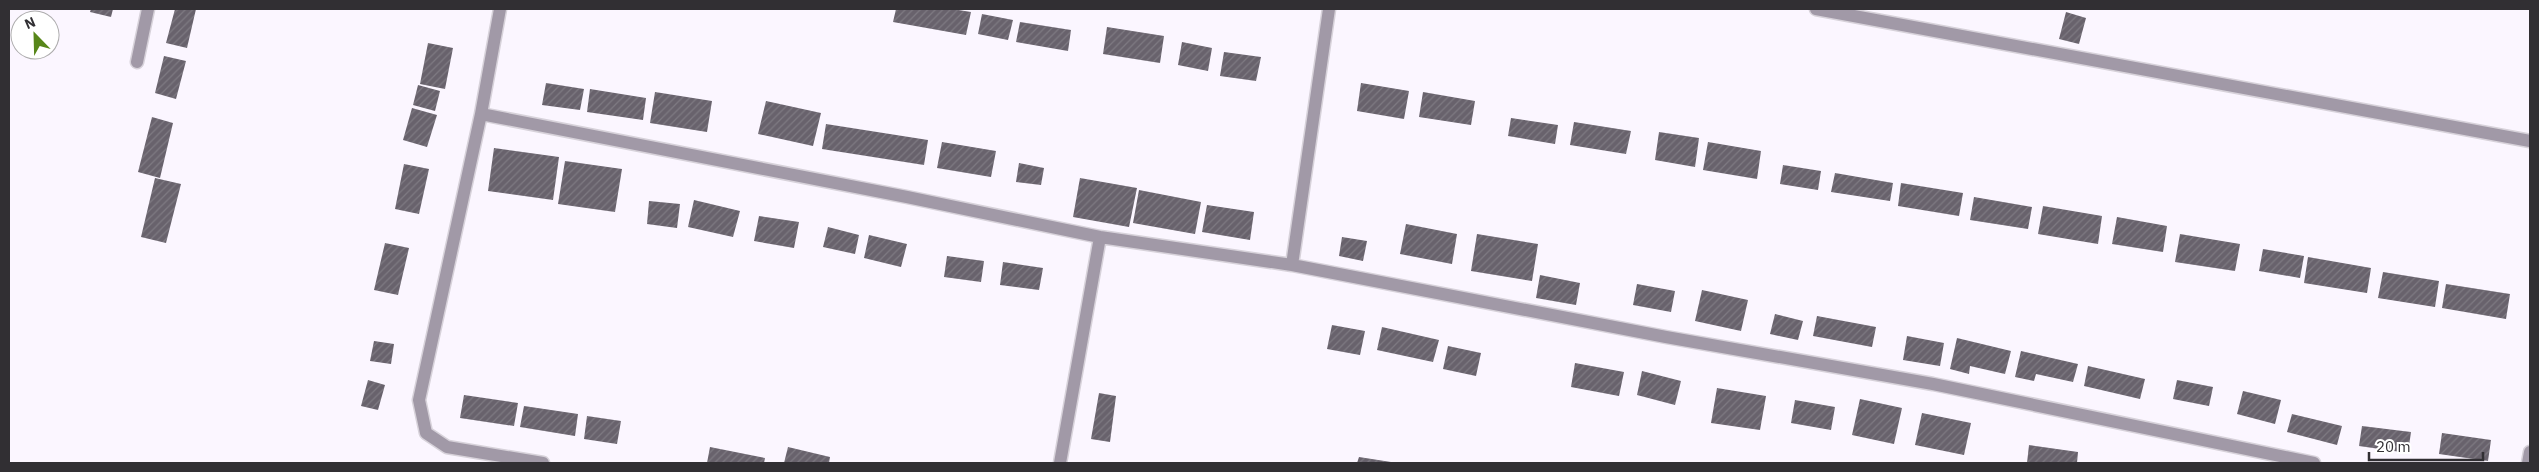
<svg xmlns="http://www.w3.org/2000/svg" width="2539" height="472" font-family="'IBM Plex Sans',sans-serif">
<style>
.building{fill:url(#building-hatch)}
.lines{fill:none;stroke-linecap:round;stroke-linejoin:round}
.minor-casing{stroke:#d7d2da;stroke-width:15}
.minor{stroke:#a199a7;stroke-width:12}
</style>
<defs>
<pattern id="building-hatch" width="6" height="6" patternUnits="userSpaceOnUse" patternTransform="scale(1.25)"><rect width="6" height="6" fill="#68626c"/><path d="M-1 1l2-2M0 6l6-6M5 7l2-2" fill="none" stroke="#7e7a82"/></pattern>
</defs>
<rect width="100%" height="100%" fill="#fbf6ff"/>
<path class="building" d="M91,9H113L111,17L90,12Z
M175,9H196L187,48L166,43Z
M896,9H952L971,12L966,35L893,22Z
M2066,12L2086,18L2079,44L2059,39Z
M982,14L1013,20L1008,40L978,34Z
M1020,22L1071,30L1068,51L1016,42Z
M1107,27L1164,36L1160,63L1103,54Z
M1182,42L1212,48L1208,71L1178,65Z
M428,43L453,48L445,89L420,84Z
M1224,52L1261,57L1256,81L1220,76Z
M164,56L186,61L176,99L155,93Z
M546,83L584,89L580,110L542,105Z
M1361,83L1409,91L1404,119L1357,111Z
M418,85L440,91L435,111L413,105Z
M590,89L646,98L643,120L587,112Z
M655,92L712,101L707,132L650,123Z
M1423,92L1475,101L1471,125L1419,117Z
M766,101L821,113L813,146L758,134Z
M412,108L437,115L427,147L403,140Z
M152,117L173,123L160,178L138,172Z
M1511,118L1558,125L1555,144L1508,136Z
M1574,122L1631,131L1626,154L1570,145Z
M826,124L928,140L924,165L822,149Z
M1659,132L1699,138L1695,167L1655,160Z
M942,142L996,151L991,177L937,168Z
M1708,142L1761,151L1757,179L1703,170Z
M494,148L559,157L553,200L488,191Z
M565,161L622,169L615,212L558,204Z
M1019,163L1044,168L1041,185L1016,182Z
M404,164L429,169L419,214L395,209Z
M1783,165L1821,171L1818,190L1780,184Z
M1835,173L1893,183L1890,201L1831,192Z
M155,178L181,184L166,243L141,237Z
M1080,178L1137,188L1129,227L1073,217Z
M1901,183L1963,193L1959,216L1898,206Z
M1139,190L1201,202L1195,234L1133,223Z
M1974,197L2032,207L2028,229L1970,220Z
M694,200L740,211L733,237L688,227Z
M649,201L680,204L677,228L647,224Z
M1207,205L1254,212L1250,240L1202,232Z
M2043,206L2102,216L2098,244L2038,234Z
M759,216L799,222L794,248L754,241Z
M2117,217L2167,226L2163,252L2112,244Z
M1406,224L1457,234L1452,264L1400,254Z
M828,227L859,235L855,254L823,247Z
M1477,234L1538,244L1532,281L1471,271Z
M2180,234L2240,244L2235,271L2175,262Z
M869,235L907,244L901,267L864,258Z
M1342,237L1367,241L1363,261L1339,256Z
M385,243L409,248L398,295L374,290Z
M2263,249L2304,256L2300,278L2259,271Z
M947,256L984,261L981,282L944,277Z
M2308,257L2371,268L2367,293L2304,283Z
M1003,262L1043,268L1039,290L1000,285Z
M2383,272L2439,281L2435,307L2378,298Z
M1540,275L1580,283L1576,305L1536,298Z
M1637,284L1675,291L1671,312L1633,305Z
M2446,284L2510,294L2506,319L2442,308Z
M1702,290L1748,300L1741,331L1695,321Z
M1775,314L1803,321L1798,340L1770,334Z
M1817,316L1876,327L1872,347L1813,336Z
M1332,325L1365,331L1360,355L1327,349Z
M1382,327L1439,340L1433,362L1377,350Z
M1907,336L1944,343L1940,366L1903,360Z
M1957,338L2011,351L2005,374L1970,366L1969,374L1950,369Z
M374,341L394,344L391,364L370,361Z
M1448,346L1481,353L1476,376L1443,369Z
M2021,351L2078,364L2073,382L2036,374L2034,381L2015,377Z
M1575,363L1624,372L1619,396L1571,387Z
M2088,366L2145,379L2140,399L2084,386Z
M1642,371L1681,381L1675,405L1637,395Z
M368,380L385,385L378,410L361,406Z
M2177,380L2213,387L2209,406L2173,399Z
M1717,388L1766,396L1760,430L1711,423Z
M2243,391L2281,400L2275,424L2237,414Z
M1099,393L1116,396L1110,442L1091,439Z
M464,395L518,403L514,426L460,418Z
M1860,399L1902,408L1894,444L1852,435Z
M1795,400L1835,407L1831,430L1791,423Z
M524,406L578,414L575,436L520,427Z
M1922,413L1971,423L1964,455L1915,445Z
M2292,414L2342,426L2337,445L2287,432Z
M587,416L621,421L617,444L584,439Z
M2362,426L2411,432L2408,453L2359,446Z
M2442,433L2491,440L2488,461L2439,454Z
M2029,445L2078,452L2077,463H2027Z
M710,447L765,458L764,463H707Z
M788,447L830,457L829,463H784Z
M1359,457L1391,462V463H1357Z"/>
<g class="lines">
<defs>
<path id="minor" d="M500,9L481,114L419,400L426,433L447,447L543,463
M1816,9L2530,141
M137,62L148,9
M481,114L907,197L1100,237L1292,265L1666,337L1933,384L2314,463
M1292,265L1329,9
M1060,463L1100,237
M2528,463L2530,452"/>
</defs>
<use href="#minor" class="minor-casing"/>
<use href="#minor" class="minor"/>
</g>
<rect width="2539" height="472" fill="none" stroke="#312f33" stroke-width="20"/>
<g transform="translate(35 35) rotate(337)"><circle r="24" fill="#ffffff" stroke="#adacad"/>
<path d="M0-4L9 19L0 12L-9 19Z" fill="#578619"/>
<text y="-8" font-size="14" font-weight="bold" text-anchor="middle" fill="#312f33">N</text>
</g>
<path d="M2369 452v8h114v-8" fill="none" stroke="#312f33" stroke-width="2.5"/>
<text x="2376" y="452" font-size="15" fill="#312f33" stroke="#ffffff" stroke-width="4" paint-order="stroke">20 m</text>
</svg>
